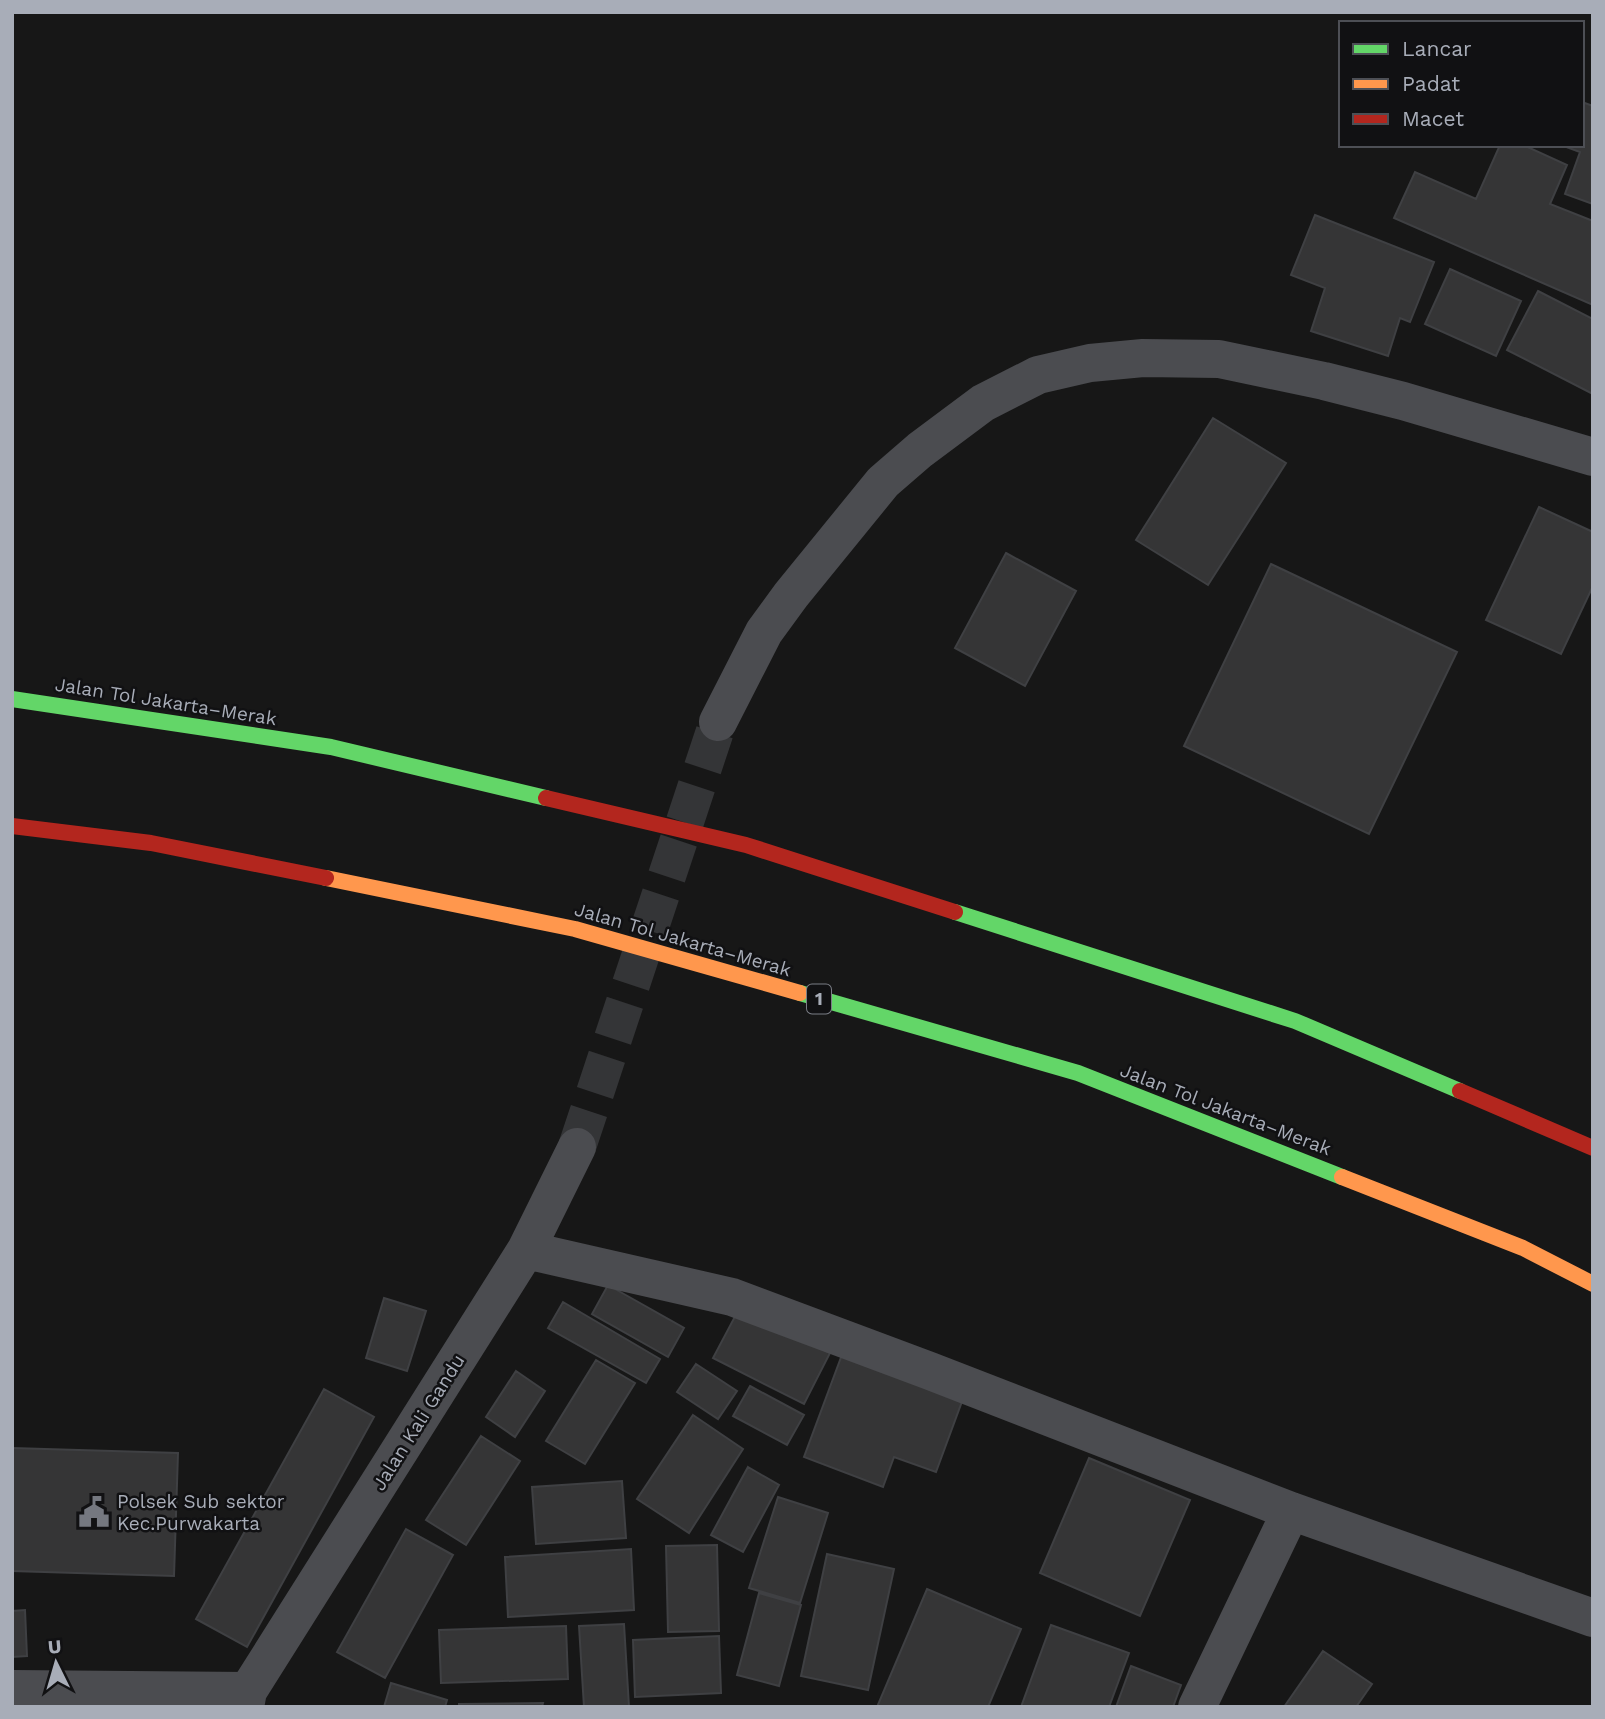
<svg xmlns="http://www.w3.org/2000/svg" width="1605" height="1719" font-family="'Work Sans',sans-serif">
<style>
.building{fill:#353536;stroke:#3f4043;stroke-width:2}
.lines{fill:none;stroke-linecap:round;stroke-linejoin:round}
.street-tunnel{stroke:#343537;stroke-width:38;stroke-dasharray:38 19;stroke-linecap:butt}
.street{stroke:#4b4c50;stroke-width:38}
.fast{stroke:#63d668;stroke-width:16}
.slow{stroke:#ff974d;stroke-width:16}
.jam{stroke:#b3261e;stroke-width:16}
.labels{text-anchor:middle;stroke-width:5;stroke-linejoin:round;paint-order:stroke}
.shield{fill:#111113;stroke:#7b7e86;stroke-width:2}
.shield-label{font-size:18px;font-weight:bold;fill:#a8adb8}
.street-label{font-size:19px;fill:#a8adb8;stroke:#111113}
.poi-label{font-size:19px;fill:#a8adb8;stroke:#111113;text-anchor:start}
</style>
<rect width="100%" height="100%" fill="#171717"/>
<path class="building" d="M1582,102L1593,106V204L1565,194L1580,152L1561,145H1582Z
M1500,145H1523L1567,165L1550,204L1593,221V305L1394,218L1415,172L1476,199Z
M1315,215L1434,262L1410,322L1400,318L1388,356L1311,331L1325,288L1291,275Z
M1450,269L1521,301L1496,356L1425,324Z
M1538,291L1593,319V394L1507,350Z
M1213,418L1286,463L1208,585L1136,540Z
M1539,507L1593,532V586L1561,654L1486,620Z
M1006,553L1076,591L1025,686L955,648Z
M1271,564L1457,652L1369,834L1184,746Z
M608,1285L684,1328L668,1357L592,1314Z
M384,1298L426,1311L407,1371L366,1358Z
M563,1302L660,1359L646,1383L548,1328Z
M740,1307L830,1353L804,1404L713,1358Z
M843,1352L964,1396L936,1472L894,1457L883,1487L804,1457Z
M596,1360L635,1383L585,1464L546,1441Z
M696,1364L737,1391L718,1419L677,1392Z
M516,1371L545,1391L515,1437L486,1417Z
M750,1386L804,1415L787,1445L733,1416Z
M324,1389L374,1417L247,1647L196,1619Z
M693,1415L743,1449L689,1533L637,1499Z
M481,1436L520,1461L466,1545L426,1520Z
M12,1448L178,1453L174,1576L12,1571Z
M1089,1458L1190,1500L1140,1616L1040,1573Z
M748,1467L779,1485L743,1552L711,1535Z
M622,1481L626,1538L536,1544L532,1487Z
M778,1497L828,1513L800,1603L749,1588Z
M406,1529L453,1555L385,1678L337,1652Z
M717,1545L719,1631L668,1632L666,1546Z
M631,1549L634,1610L508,1617L505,1557Z
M827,1554L894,1569L868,1690L801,1676Z
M927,1589L1021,1629L988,1707H877Z
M759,1593L801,1605L779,1686L737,1675Z
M25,1610L27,1656L12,1657V1611Z
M624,1624L629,1707H584L579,1626Z
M1051,1625L1129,1653L1109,1707H1021Z
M566,1626L568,1679L441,1683L439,1630Z
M719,1636L721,1693L635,1697L633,1640Z
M1323,1651L1372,1684L1356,1707H1284Z
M1131,1666L1181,1685L1173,1707H1116Z
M391,1683L447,1700L445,1707H384Z
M543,1703L542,1707H459V1704Z"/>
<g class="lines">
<path class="street-tunnel" d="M577,1147L718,722"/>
<path class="street" d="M718,722L764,632L791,595L883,482L920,450L983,403L1038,375L1090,363L1143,358L1219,359L1324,381L1403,401L1593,457
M526,1250L732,1297L930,1371L1291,1511L1593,1618
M12,1689L248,1691
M245,1707L248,1691L526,1250L577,1147
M1197,1707L1291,1511"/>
<path class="fast" d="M12,699L331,747L546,798
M955,912L1295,1021L1460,1091
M800,993L1078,1073L1342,1177"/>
<path class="slow" d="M326,878L575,929L800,993
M1342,1177L1523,1248L1593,1284"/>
<path class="jam" d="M546,798L746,845L955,912
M12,826L151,843L326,878
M1460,1091L1593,1148"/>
</g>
<defs>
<symbol id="civic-bare" viewBox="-9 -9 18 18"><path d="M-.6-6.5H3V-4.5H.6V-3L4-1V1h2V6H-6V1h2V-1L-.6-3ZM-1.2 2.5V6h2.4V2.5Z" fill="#757880" stroke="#111113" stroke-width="2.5" paint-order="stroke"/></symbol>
</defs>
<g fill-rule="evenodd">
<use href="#civic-bare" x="72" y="1490" width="44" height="44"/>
</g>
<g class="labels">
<rect class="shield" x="807" y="984.5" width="24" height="29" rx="5"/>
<g class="shield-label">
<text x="819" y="1005">1</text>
</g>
<g class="street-label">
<text transform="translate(166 701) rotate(9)" y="7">Jalan Tol Jakarta–Merak</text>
<text transform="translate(683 939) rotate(16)" y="7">Jalan Tol Jakarta–Merak</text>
<text transform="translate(1226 1109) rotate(21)" y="7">Jalan Tol Jakarta–Merak</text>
<text transform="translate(418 1422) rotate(-58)" y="7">Jalan Kali Gandu</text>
</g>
<g class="poi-label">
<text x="117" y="1508">Polsek Sub sektor<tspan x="117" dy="22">Kec.Purwakarta</tspan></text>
</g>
</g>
<rect width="1605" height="1719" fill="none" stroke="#a8adb8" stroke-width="28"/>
<rect x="1339" y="21" width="245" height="126" fill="#111113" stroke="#4d4f55" stroke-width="2"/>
<rect x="1353" y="44" width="35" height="10" fill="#63d668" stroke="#4d4f55" stroke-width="2"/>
<text x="1402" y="56" font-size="21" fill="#a8adb8">Lancar</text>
<rect x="1353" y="79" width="35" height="10" fill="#ff974d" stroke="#4d4f55" stroke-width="2"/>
<text x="1402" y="91" font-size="21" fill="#a8adb8">Padat</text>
<rect x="1353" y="114" width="35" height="10" fill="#b3261e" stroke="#4d4f55" stroke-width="2"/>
<text x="1402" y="126" font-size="21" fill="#a8adb8">Macet</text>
<g transform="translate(56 1663) rotate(355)" stroke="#111113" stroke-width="5" paint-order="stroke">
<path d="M0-5L12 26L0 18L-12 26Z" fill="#a8adb8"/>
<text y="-10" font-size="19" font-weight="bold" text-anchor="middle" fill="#a8adb8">U</text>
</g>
</svg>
